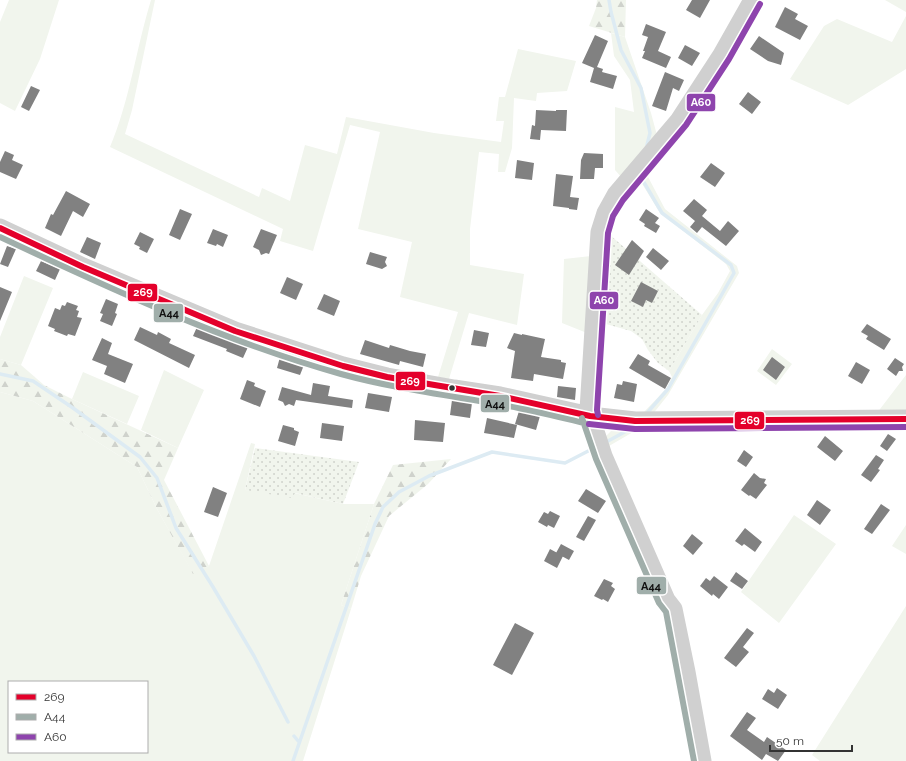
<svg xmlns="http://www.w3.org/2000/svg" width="906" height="761" font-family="Raleway,sans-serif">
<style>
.grass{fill:#f1f5ed;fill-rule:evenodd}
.forest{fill:url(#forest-firs)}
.park{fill:url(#park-dots)}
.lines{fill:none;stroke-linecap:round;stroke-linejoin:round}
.stream{stroke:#ddebf3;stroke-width:3.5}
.building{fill:#818181}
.secondary{stroke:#d0d0d0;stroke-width:19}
.bus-1-casing{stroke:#fff;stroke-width:9}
.bus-2-casing{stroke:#fff;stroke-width:9}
.bus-3-casing{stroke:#fff;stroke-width:9}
.bus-1{stroke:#e4002b;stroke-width:6}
.bus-2{stroke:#a0aeaa;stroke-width:6}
.bus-3{stroke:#8e44ad;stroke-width:6}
.bus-dot{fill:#333;stroke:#fff;stroke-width:1.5}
.line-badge{stroke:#fff;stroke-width:1.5}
.badge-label{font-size:11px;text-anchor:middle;font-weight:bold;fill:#fff}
.pale-badge-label{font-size:11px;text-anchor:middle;font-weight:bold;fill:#111}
</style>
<defs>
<pattern id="forest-firs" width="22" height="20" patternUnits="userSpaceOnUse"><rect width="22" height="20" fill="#f1f5ed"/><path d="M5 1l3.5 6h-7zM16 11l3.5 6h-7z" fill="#cfd2cc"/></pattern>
<pattern id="park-dots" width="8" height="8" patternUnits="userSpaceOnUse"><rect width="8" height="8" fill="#f1f5ed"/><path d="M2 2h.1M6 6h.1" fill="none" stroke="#cfd2cc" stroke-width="1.8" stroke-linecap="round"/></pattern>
</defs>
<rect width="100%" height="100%" fill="#fff"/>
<path class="grass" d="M9,0H59L40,59L15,111L0,103V22Z
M151,0H155L132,110L125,134L259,197L262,188L290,201L305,145L337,154L346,117L434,133L501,142L504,121H496L499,97H505L518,49L576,61L567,91L537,93L536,101L514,98L512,148L505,172H498L499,154L479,152L470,229V265L524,274L517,325L469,313L449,379L438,377L458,312L400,297L412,242L358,229L380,132L350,125L313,251L280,241L283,229L110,147C130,100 136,49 151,0Z
M885,0H906V12Z
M906,16V69L848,105L790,79L824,26L837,19L892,42Z
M611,33L625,37L651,113L658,139L622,178L615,170V107L634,112L630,80L614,56Z
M647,175L665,209L737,266L739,273L668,395L652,415L642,414L666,389L672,377L669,371L702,315L718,293L730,271L726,264L660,213L641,182Z
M591,256L587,333L562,323L564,259Z
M24,276L53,288L21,365L0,359V337Z
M772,349L792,364L776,385L757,371Z
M164,370L204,390L178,448L141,430Z
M83,372L139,396L127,424L72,399Z
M906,375V412L877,413Z
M0,392L33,401L137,467L157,509L193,573L209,566L251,443L255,444L245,490L294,493L343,504H374L341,605L351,609L303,761H0ZM9,682H147V752H9Z
M620,428H640L609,446L605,437L611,431Z
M794,515L836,544L779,623L741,592Z
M906,525V554L892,546Z
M906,606V761H820L812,755Z"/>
<path class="forest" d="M597,0H626L625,37L589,26L596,8Z
M0,359L21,365L44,385L72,399L178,448L164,480L209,566L193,574L157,509L137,467L33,401L0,392Z
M451,459L428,484L389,516L361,576L351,609L341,605L374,504L393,465Z"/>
<path class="park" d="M610,235L702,315L669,371L658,363L648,350L642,339L631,331L606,324L608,250Z
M255,448L359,462L343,504L295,493L292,498L245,490Z"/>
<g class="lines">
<path class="stream" d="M609,0L611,12L621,50L641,88L650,133L647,145
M642,179L662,213L731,265L734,273L668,389L647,413
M0,374L33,381L73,408L140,457L157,478L176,528L213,587L254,656L288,722
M608,441L632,428
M294,736L299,742
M293,761L375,524L383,507L399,492L429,476L492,452L565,463L594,448"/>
</g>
<path class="building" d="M692,0H710L700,18L686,10Z
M785,7L798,14L795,19L808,26L800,40L775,27Z
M646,24L666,32L658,51L671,57L666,68L642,58L645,51H643L648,37L642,35Z
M595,35L608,41L597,67L603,69L602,72L617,76L613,89L590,82L594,68L582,63Z
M759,36L784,53L781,65L768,61L750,49Z
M685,45L700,53L692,66L678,58Z
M665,72L684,80L679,91L673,88L666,111L652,106Z
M31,86L40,90L29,111L21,107Z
M748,92L761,102L752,114L739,104Z
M536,110L556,111V110H567L566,131L541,130L540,140L530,139L532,125L535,126Z
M5,151L14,155L12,160L23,165L16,179L0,172V162Z
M584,153L603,154V168H595L594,179H580L581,160Z
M517,160L534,163L532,180L515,178Z
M711,163L725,173L715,187L700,177Z
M556,174L573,176L570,197L579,198L577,210L569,209V208L553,206Z
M66,191L90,204L83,217L73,211L61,236L45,228L51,214L53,215Z
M694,199L707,210L702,216L720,231L728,221L739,231L726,246L702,227L697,233L690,227L695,221L683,211Z
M180,209L192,214L180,240L169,235Z
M646,209L659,218L655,223L660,226L656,233L644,226L645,224L639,220Z
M213,229L228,235L223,247L217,244L216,246L207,243Z
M261,229L277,235L269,254L266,253L261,255L259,250L253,247Z
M140,232L154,239L147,253L139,249L140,247L134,244Z
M87,237L101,243L95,259L80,252Z
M632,240L644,251L629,275L615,265Z
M7,246L16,249L8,267L0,264Z
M653,248L669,261L661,270L646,257Z
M370,252L387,257L385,262L387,266L382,269L366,264Z
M41,261L60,269L55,280L36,271Z
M287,277L303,284L296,300L280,293Z
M641,282L658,291L652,303L646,300L643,307L631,301Z
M0,287L12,292L0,321Z
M324,294L340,301L334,316L317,309Z
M106,299L118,304L115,313L117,314L112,326L100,321L103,314L100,313Z
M67,302L78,306L76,310L79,311L77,317L82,318L75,336L68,334L67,336L54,331L55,329L48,326L55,308L60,310L62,305L65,306Z
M867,324L891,339L884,350L866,339L868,336L861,332Z
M140,327L157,335L158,332L171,339L169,343L195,355L189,368L134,340Z
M197,327L248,347L243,358L226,351L227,349L193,336Z
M474,330L489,333L486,347L471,345Z
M514,333L522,335V334L545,339L541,357L561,360V362L566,363L563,379L534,374L533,381L511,378L515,351L507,348Z
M102,338L112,343L108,354L133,364L125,383L104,374L107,366L92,360Z
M365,340L389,348L390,345L410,351L426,354L423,367L400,361L399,365L360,354Z
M638,354L650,361L648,365L671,378L665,389L629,368Z
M280,357L304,365L300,375L277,368Z
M772,357L785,367L776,380L763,370Z
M895,358L904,364L902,367L903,371H899L896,376L887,369Z
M856,362L870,370L862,384L848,376Z
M247,380L255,383L254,386L266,391L260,407L240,399Z
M623,381L637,384L634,402L614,398L617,384L622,385Z
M313,383L330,386L328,396L353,400L352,408L296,400L294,406L289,404L285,406L283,402L278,400L282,387L311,395Z
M558,386L576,388L575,400L557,397Z
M368,393L392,397L389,412L365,408Z
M452,400L472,403L470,418L450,415Z
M519,411L540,416L536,430L515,424Z
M487,418L517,425L514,438L484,433Z
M415,420L445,423L443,442L414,440Z
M322,423L344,426L342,441L320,438Z
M283,425L294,428V430L299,432L295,446L278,441Z
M888,434L896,439L887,451L880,446Z
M825,436L843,451L835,461L817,447Z
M744,450L753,457L746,467L737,461Z
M876,455L884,460L878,469L880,470L871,482L861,475Z
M754,473L760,478L766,479L764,483L767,485L756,499L750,495L749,496L741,490Z
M213,487L227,493L218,517L204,512Z
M586,489L606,501L598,513L578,501Z
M817,500L831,510L820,525L807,515Z
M881,504L890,510L872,534L864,529Z
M550,511L560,516L554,528L548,525L547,527L538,522L544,512L548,514Z
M588,516L596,520L584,541L576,537Z
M745,528L762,542L755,552L744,544L742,546L735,541Z
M692,534L703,543L693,555L683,546Z
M561,544L574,551L569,560L556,553Z
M550,549L563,556L557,568L544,561Z
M736,572L748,581L742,589L730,581Z
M714,576L728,587L719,599L713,594L712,596L700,586L706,578L710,581Z
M604,579L613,583L611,586L615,589L608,602L603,599L602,600L594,596Z
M515,623L534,633L512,675L493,665Z
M747,628L754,633L743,647L749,652L736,667L724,658Z
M777,688L787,695L778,709L762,699L768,689L774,693Z
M747,712L756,718L747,730L764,742L767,737L786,750L778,761L766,754L762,760L730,736Z"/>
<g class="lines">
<path class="secondary" d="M0,228L83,267L235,331L343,366L387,377L454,389L500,396L590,416L635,421L906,419
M702,761L686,672L673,609L666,600L603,456L590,416L589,410L600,232L606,213L616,195L679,121L722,55L753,0"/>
<defs>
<path id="bus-1" d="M0,228L83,267L235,331L343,366L387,377L500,396L590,416L635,421L906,419"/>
<path id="bus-2" d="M0,237C111,289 223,341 341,374C392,388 445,395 497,404C528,409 558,417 588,424
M582,418L596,459L659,603L666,612L694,761"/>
<path id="bus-3" d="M598,415L597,410L608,233L613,216L623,200L686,125L729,59L760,4
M589,424L635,429L906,427"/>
</defs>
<use href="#bus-1" class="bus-1-casing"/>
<use href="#bus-2" class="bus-2-casing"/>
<use href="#bus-3" class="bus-3-casing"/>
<use href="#bus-1" class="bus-1"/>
<use href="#bus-2" class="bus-2"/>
<use href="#bus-3" class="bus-3"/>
</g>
<circle class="bus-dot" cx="452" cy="388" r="3.5"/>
<g class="line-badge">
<rect x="686" y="93" width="30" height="19" rx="4" fill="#8e44ad"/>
<rect x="127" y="283" width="31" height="19" rx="4" fill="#e4002b"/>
<rect x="589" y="291" width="30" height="19" rx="4" fill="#8e44ad"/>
<rect x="153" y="303" width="31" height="20" rx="4" fill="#a0aeaa"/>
<rect x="395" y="371" width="31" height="20" rx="4" fill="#e4002b"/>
<rect x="480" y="394" width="30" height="19" rx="4" fill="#a0aeaa"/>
<rect x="734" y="411" width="31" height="19" rx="4" fill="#e4002b"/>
<rect x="636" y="576" width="31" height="19" rx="4" fill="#a0aeaa"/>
</g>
<g class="badge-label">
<text x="701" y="106">A60</text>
<text x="143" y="296">269</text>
<text x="604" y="304">A60</text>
<text x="410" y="385">269</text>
<text x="750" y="424">269</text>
</g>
<g class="pale-badge-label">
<text x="169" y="317">A44</text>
<text x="495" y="408">A44</text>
<text x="651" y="590">A44</text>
</g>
<rect x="8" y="681" width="140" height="72" fill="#ffffff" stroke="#adadad"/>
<rect x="16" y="694" width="20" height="6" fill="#e4002b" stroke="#adadad"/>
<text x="44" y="701" font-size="12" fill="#333333">269</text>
<rect x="16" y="714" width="20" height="6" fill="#a0aeaa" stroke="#adadad"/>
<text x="44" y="721" font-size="12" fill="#333333">A44</text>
<rect x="16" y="734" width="20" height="6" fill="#8e44ad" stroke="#adadad"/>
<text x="44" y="741" font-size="12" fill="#333333">A60</text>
<path d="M770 745v6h82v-6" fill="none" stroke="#333333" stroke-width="2"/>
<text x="776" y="745" font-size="12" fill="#333333" stroke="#ffffff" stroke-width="3" paint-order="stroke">50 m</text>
</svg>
